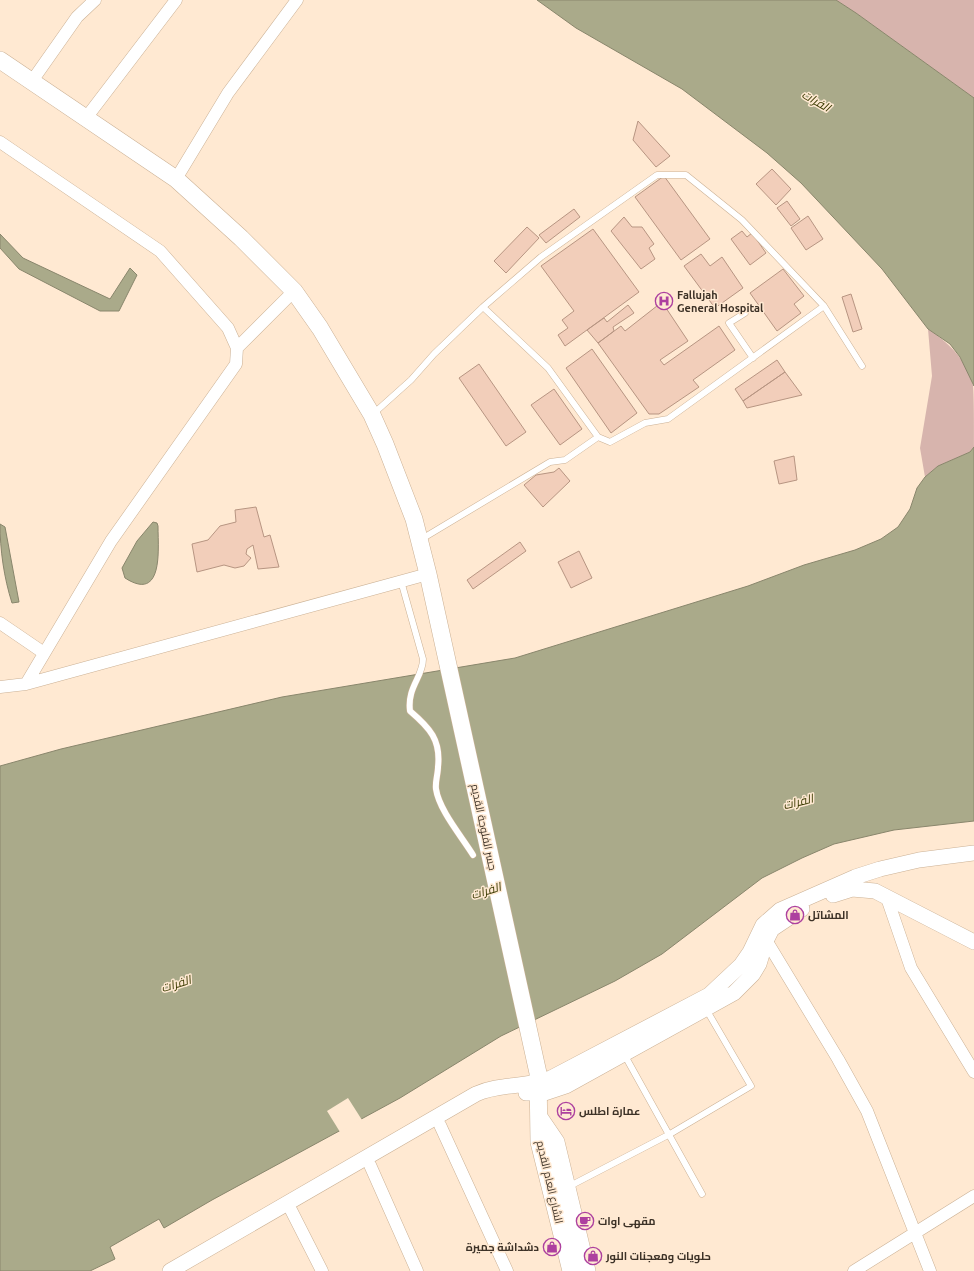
<svg xmlns="http://www.w3.org/2000/svg" width="974" height="1271" font-family="Ubuntu,Cairo,sans-serif">
<style>
.green{fill:#d7b4ad}
.water{fill:#aaaa8a;stroke:#89866c}
.pier{fill:#ffe9d2}
.building{fill:#f2ceba;stroke:#b79582}
.lines{fill:none;stroke-linecap:round;stroke-linejoin:round}
.service-casing{stroke:#cbb195;stroke-width:7}
.minor-casing{stroke:#cbb195;stroke-width:13}
.tertiary-casing{stroke:#cbb195;stroke-width:16}
.secondary-casing{stroke:#cbb195;stroke-width:18}
.service{stroke:#fff;stroke-width:6}
.minor{stroke:#fff;stroke-width:12}
.tertiary{stroke:#fff;stroke-width:15}
.secondary{stroke:#fff;stroke-width:17}
.labels{text-anchor:middle;stroke-width:3;stroke-linejoin:round;paint-order:stroke}
.poi-label{font-size:11px;font-weight:bold;fill:#3d3227;stroke:#ffe9d2;text-anchor:start}
.street-label{font-size:11px;fill:#3d3227;stroke:#ffe9d2}
.water-label{font-size:12px;font-style:italic;fill:#3b3a00;stroke:#ffe9d2}
</style>
<rect width="100%" height="100%" fill="#ffe9d2"/>
<path class="green" d="M836,0H974V98L856,13Z
M928,329C950,344 965,358 973,385C974,395 974,434 974,447L970,452L938,466L925,477L920,448L932,376Z"/>
<path class="water" d="M537,0H836L856,13L974,98V386L960,357L950,344L928,329L882,269L801,183L767,153L682,89L576,28Z
M0,234L23,258L110,299L130,268L137,275L119,311H100L19,269L0,248Z
M974,447V821L894,830L834,844L802,858L762,878L662,954L615,981L501,1036L400,1098L212,1200L164,1228L159,1219L110,1247L115,1259L90,1271H0V766L61,749L282,697L515,658L748,586L804,565L855,550L881,539L898,527L910,509L917,488L925,477L938,466L970,452Z
M153,522L157,523L158,526C158,548 164,603 125,578L122,568L137,541Z
M0,524L5,527L19,602L12,603C4,578 0,550 0,524Z"/>
<path class="pier" d="M348,1098L362,1120L340,1132L327,1111Z"/>
<path class="building" d="M638,121L670,156L656,167L633,140Z
M772,169L791,189L776,205L756,184Z
M664,176L710,239L681,260L635,197Z
M787,201L800,219L791,226L777,208Z
M574,209L580,217L546,243L539,235Z
M808,216L823,239L806,250L791,228Z
M624,217L632,227H642L654,244L649,248L655,259L641,269L611,231Z
M527,227L539,238L506,273L494,261Z
M593,229L639,292L565,346L558,335L568,328L562,320L574,311L541,266Z
M742,231L747,237L752,233L766,253L750,265L731,239Z
M701,254L710,266L722,257L743,288L715,308L684,266Z
M783,269L804,296L794,304L801,313L777,331L750,293Z
M851,294L862,329L853,332L842,297Z
M662,302L688,341L660,360L664,365L719,326L735,350L693,380L699,387L659,414H649L598,343L621,326L625,331Z
M628,305L634,313L613,327L614,331L598,343L587,330L604,318L607,322Z
M592,349L637,413L611,433L566,368Z
M777,360L785,372L743,401L735,389Z
M479,364L526,432L506,446L459,378Z
M785,372L802,395L747,408L743,401Z
M554,389L582,429L560,445L531,405Z
M794,456L797,480L779,484L774,461Z
M559,468L570,481L543,507L524,485L536,475L554,472Z
M256,507L264,537L270,535L279,567L258,569L253,545L247,549L246,554L251,558L244,566L235,568L224,565L197,572L192,544L208,540L220,526L236,522L235,510Z
M520,542L526,551L473,589L467,580Z
M579,551L592,578L571,588L558,562Z"/>
<g class="lines">
<defs>
<path id="service" d="M483,307L548,368L598,437L610,442L645,423L668,419L824,306
M745,313L729,323L753,358
M373,414L411,380L434,354L483,307L541,257L657,175H686L742,220L824,306L862,366
M420,540L550,462L565,460L598,437
M401,581L423,659C423,677 407,687 410,711C430,728 441,740 438,767C438,774 435,782 436,789C439,810 462,837 473,855
M624,1054L702,1194
M568,1187L670,1134L751,1086L706,1009"/>
<path id="minor" d="M32,81L77,17L95,0
M86,118L176,0
M0,142L160,251L228,328L237,348L236,364L111,541L26,684
M176,179L228,93L297,0
M237,348L294,291
M0,623L44,653
M0,687L26,684L428,574
M887,898L911,968L974,1072
M763,935L838,1059L867,1111L930,1271
M440,1125L507,1271
M370,1165L417,1271
M291,1210L322,1271
M854,1271L974,1196"/>
<path id="tertiary" d="M833,895L852,889L875,891L974,942
M526,1093H545L566,1086L734,993L753,974L759,964L766,941L772,929L802,909
M170,1271L476,1094C500,1083 527,1088 551,1078L709,995L741,965L750,952L763,925L780,910L855,877L880,869L919,860L974,853"/>
<path id="secondary" d="M0,60L176,179L241,238L294,291L320,328L372,415L385,444L414,519L428,574L538,1073L539,1142L571,1271
M539,1117L556,1142L587,1271"/>
</defs>
<use href="#service" class="service-casing"/>
<use href="#minor" class="minor-casing"/>
<use href="#tertiary" class="tertiary-casing"/>
<use href="#secondary" class="secondary-casing"/>
<use href="#service" class="service"/>
<use href="#minor" class="minor"/>
<use href="#tertiary" class="tertiary"/>
<use href="#secondary" class="secondary"/>
</g>
<defs>
<symbol id="hospital-ring" viewBox="-11 -11 22 22"><circle r="9.5" fill="#ffe9d2" stroke="#ad409f" stroke-width="1.5"/><path d="M-5-5h3v3.5h4V-5h3V5h-3V1.5h-4V5h-3Z" fill="#ad409f"/></symbol>
<symbol id="shop-ring" viewBox="-11 -11 22 22"><circle r="9.5" fill="#ffe9d2" stroke="#ad409f" stroke-width="1.5"/><path d="M-5-2.5h2.3a2.7 3.5 0 0 1 5.4 0H5L5.5 6h-11ZM-1.5-2.5h3a1.5 2.3 0 0 0-3 0Z" fill="#ad409f"/></symbol>
<symbol id="hotel-ring" viewBox="-11 -11 22 22"><circle r="9.5" fill="#ffe9d2" stroke="#ad409f" stroke-width="1.5"/><path d="M-6-4.5h1.5V1H6V5H4.5V3h-9V5H-6ZM-4 0a1.8 1.8 0 1 1 3.6 0ZM.5 0V-2.5h3Q6-2.5 6 0Z" fill="#ad409f"/></symbol>
<symbol id="cafe-ring" viewBox="-11 -11 22 22"><circle r="9.5" fill="#ffe9d2" stroke="#ad409f" stroke-width="1.5"/><path d="M-5.5-4.5H6V0H3Q3 3.5 0 3.5H-2.5Q-5.5 3.5-5.5 0ZM3-3.2v2h1.7v-2ZM-6 4.5H4V6H-6Z" fill="#ad409f"/></symbol>
</defs>
<g fill-rule="evenodd">
<use href="#hospital-ring" x="654" y="291" width="20" height="20"/>
<use href="#shop-ring" x="785" y="905" width="20" height="20"/>
<use href="#hotel-ring" x="556" y="1101" width="20" height="20"/>
<use href="#cafe-ring" x="575" y="1211" width="20" height="20"/>
<use href="#shop-ring" x="542" y="1237" width="20" height="20"/>
<use href="#shop-ring" x="583" y="1246" width="20" height="20"/>
</g>
<g class="labels">
<g class="poi-label">
<text x="677" y="299">Fallujah<tspan x="677" dy="13">General Hospital</tspan></text>
<text x="808" y="919">المشاتل</text>
<text x="579" y="1115">عمارة اطلس</text>
<text x="598" y="1225">مقهى اوات</text>
<text x="539" y="1251" text-anchor="end">دشداشة جميرة</text>
<text x="606" y="1260">حلويات ومعجنات النور</text>
</g>
<g class="street-label">
<text transform="translate(484 827) rotate(78)" y="4">جسر الفلوجة القديم</text>
<text transform="translate(550 1182) rotate(77)" y="4">الشارع العام القديم</text>
</g>
<g class="water-label">
<text transform="translate(816 101) rotate(30)" y="4">الفرات</text>
<text transform="translate(798 802) rotate(-14)" y="4">الفرات</text>
<text transform="translate(486 891) rotate(-17)" y="4">الفرات</text>
<text transform="translate(176 984) rotate(-17)" y="4">الفرات</text>
</g>
</g>
</svg>
